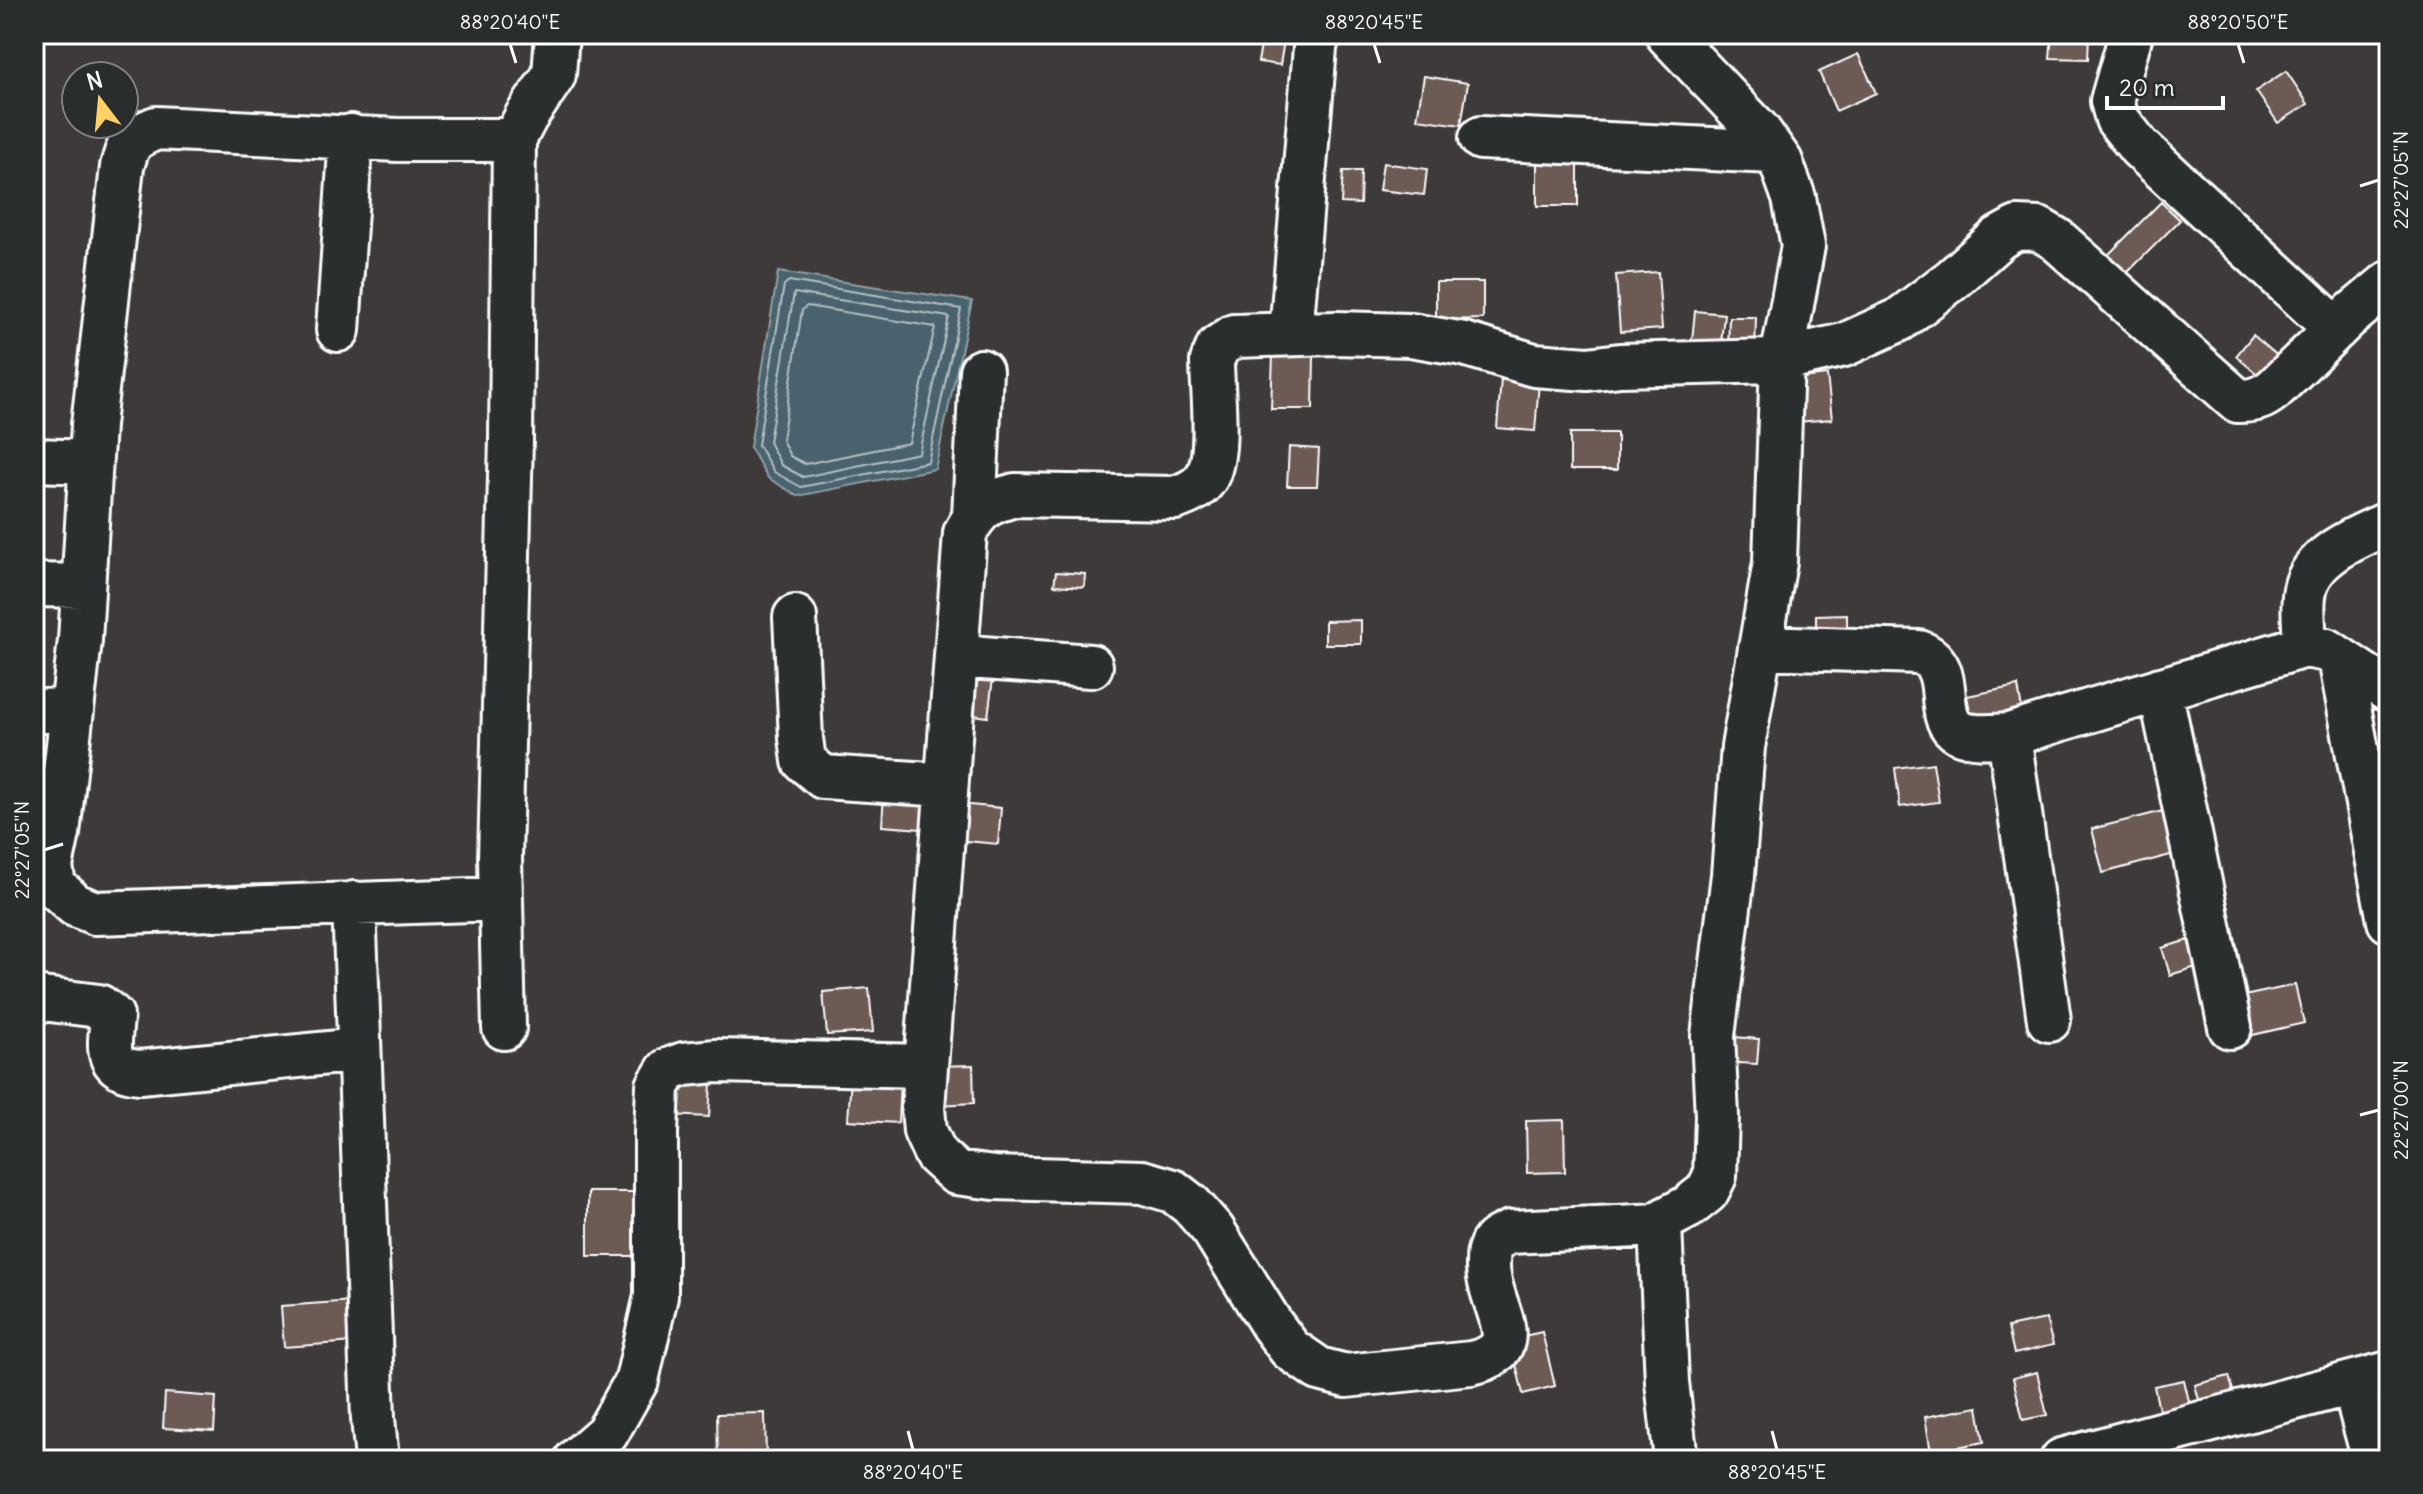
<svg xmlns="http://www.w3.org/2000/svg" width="2423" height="1494" font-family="Delius,sans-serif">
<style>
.water{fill:#48626d;stroke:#91a1a7;stroke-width:2}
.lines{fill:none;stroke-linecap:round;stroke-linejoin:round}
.shore{stroke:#b6c0c5;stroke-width:2}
.building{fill:#6c5a55;stroke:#fff;stroke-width:2}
.minor-casing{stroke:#fff;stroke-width:48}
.minor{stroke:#2a2d2e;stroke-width:42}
.ticks{fill:none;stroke:#fff;stroke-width:3}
.neatline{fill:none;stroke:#fff;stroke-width:3}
.ticks-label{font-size:20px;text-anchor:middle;fill:#fff}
</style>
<rect width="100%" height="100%" fill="#3e3a3a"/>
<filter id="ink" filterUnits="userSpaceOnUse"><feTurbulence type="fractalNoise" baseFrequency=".0125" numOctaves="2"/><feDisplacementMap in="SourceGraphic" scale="16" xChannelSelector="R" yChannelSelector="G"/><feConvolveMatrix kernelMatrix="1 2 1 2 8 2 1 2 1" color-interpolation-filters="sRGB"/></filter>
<g filter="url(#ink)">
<path class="water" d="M778,272L972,301L935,469L798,496L768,478L750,447Z"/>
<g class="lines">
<path class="shore" d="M789,281L961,309L928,462L801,487L774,472L758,445L784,285Z
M794,293L949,317L919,453L803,477L781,465L769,442Z
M807,306L935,327L909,443L805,464L790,456L782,440L802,310Z"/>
</g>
<path class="building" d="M1263,34L1285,35L1280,65L1258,62Z
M1750,34H1795L1751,40Z
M2052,34H2089L2088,59L2050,58Z
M1858,54L1876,93L1836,111L1819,72Z
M2286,71L2308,104L2278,123L2256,91Z
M1424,76L1468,83L1461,125L1417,119Z
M1537,156H1578V206H1537Z
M1383,163L1427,169L1424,195L1379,190Z
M1343,171H1361L1360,204L1341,203Z
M2161,202L2180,220L2118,282L2099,264Z
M1658,272L1662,329L1620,332L1616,275Z
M1436,282H1483V319L1436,320Z
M1695,311L1724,314L1720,353L1691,350Z
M1729,317H1756L1755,352L1728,351Z
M2253,335L2280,358L2263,379L2236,356Z
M1273,355L1314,356L1313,409H1271Z
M1827,375L1832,419L1797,422L1793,379Z
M1501,379L1539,382L1535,431L1497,428Z
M1570,433H1617V470H1570Z
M1289,447L1319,449L1317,486H1287Z
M1056,572L1085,574L1084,587L1054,585Z
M1847,614V647H1816V615Z
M1361,620V644H1325V621Z
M972,675L993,678L988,717L966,714Z
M2018,686L2024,722L1974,731L1967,696Z
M1933,763L1939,802L1900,807L1895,768Z
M884,792L938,795L935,830L882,826Z
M959,804L1001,808L998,844L955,840Z
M2167,810L2178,853L2103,873L2092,829Z
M2188,940L2196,967L2170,975L2162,948Z
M2295,985L2304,1023L2244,1037L2235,998Z
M869,988L873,1032L827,1035L823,992Z
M1720,1036L1759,1039L1757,1064L1718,1062Z
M973,1065L974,1103L938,1105L936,1066Z
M851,1078L900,1081L898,1123L848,1120Z
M671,1081L711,1083L709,1117L670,1115Z
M1564,1120L1565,1172L1527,1173L1526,1121Z
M588,1192H643L642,1256H588Z
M353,1301L355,1342L284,1347L281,1306Z
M2046,1319L2053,1345L2014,1354L2008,1327Z
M1542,1332L1555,1386L1523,1394L1510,1339Z
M2037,1372L2047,1415L2023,1420L2013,1378Z
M2229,1376L2237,1405L2203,1415L2195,1385Z
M2184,1380L2193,1418L2162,1425L2154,1386Z
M165,1393L216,1397L214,1431L163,1428Z
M1978,1407L1984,1442L1931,1452L1925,1417Z
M765,1413L766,1460H718L717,1414Z
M2288,1454L2290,1460H2266Z"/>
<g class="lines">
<defs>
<path id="minor" d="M1667,34L1759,131L1781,162L1794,198L1803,246L1782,359L1775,562L1743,747L1733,875L1713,1036L1717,1116L1715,1176L1707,1192L1688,1207L1665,1219L1660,1225L1667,1382L1676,1460
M2131,34L2112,101L2117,119L2139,147L2336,329
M1481,138L1774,152
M338,330L351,136
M1291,333L1315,48L1318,34
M34,460L91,462
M974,516L981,371
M34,585L83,586
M795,617L801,738L804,761L823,777L946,785
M2305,646C2305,629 2301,608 2305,590C2311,555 2359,536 2389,523
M1760,647L1919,652C1959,667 1931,717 1959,732C1973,739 1994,736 2009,735L2305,646L2327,650L2389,691
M956,656L1091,666
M2340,659L2389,921
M2160,689L2230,1027
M34,711L72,710
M2009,735L2049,1020
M501,899L95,913L75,905L54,886L51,866L58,833L80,640L93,425L122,167C129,141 131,139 156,128L398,140H514
M354,903L373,1418L377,1460
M34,998L99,1006L112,1016C110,1046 102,1069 140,1072L359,1050
M504,1028L500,858L511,439L514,140L526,117L554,75L557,34
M1660,1225L1510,1232C1505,1235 1497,1237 1494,1241C1488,1248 1488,1257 1488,1266C1488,1307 1533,1350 1471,1363L1346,1376L1319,1369L1290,1349L1272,1325L1213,1230L1191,1205L1173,1191L1142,1182L994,1178L956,1173L936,1155L925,1131L923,1108L965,533C978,508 988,502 1015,495L1175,498C1187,494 1199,489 1206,478C1221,454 1212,390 1212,361L1218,347L1234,336L1335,333L1411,335L1464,344L1534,365L1588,369L1620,365L1774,361L1844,345L1899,320L1953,279L1999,238L2017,228L2039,229L2056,239L2238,401C2254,401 2262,399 2274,389L2347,318L2389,283
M2353,1383L2374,1460
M576,1460L607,1433L637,1380L656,1296V1133L658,1086L668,1070L684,1064L716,1061L926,1066
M2062,1460L2389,1373"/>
</defs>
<use href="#minor" class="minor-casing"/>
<use href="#minor" class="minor"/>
</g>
</g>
<path class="ticks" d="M510,44L516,63M1374,44L1380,63M2238,44L2244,63M2360,186L2379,180M44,850L63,844M2360,1115L2379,1110M908,1431L913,1450M1772,1431L1777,1450"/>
<rect width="2423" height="1494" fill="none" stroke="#2a2d2e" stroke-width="88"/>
<g transform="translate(100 100) rotate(344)"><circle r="38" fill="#2a2d2e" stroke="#7f8182" stroke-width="2"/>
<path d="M0-6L14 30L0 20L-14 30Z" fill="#ffd166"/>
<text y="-12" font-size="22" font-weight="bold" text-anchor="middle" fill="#ffffff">N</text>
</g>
<path d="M2107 96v12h116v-12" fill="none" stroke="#ffffff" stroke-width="4"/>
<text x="2119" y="96" font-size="24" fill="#ffffff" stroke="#2a2d2e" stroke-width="6" paint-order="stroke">20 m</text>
<rect x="44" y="44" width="2335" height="1406" class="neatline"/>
<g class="ticks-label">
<text x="510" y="29">88°20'40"E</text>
<text x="1374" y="29">88°20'45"E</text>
<text x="2238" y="29">88°20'50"E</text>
<text transform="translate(2401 180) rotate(-90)" y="7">22°27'05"N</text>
<text transform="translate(22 850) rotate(-90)" y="7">22°27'05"N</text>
<text transform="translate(2401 1110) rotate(-90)" y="7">22°27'00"N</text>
<text x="913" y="1479">88°20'40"E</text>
<text x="1777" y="1479">88°20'45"E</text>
</g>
</svg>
